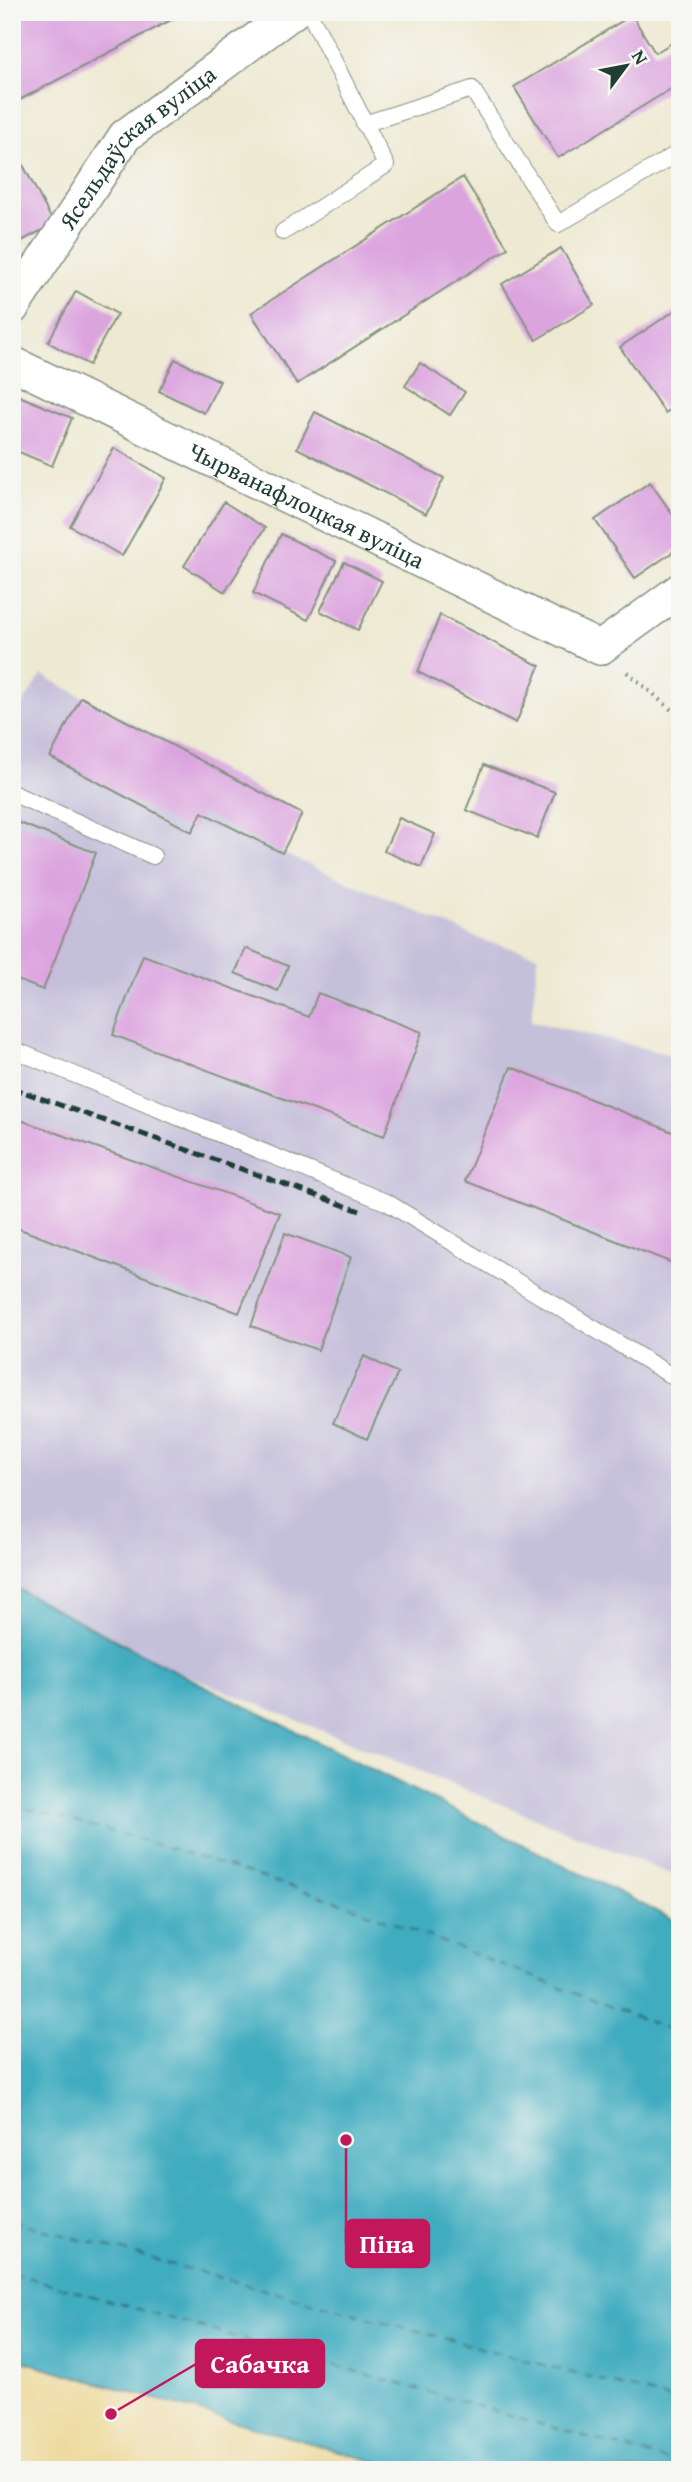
<svg xmlns="http://www.w3.org/2000/svg" width="692" height="2482" font-family="'Gentium Book Plus',serif">
<style>
.industrial{fill:#c5c0da}
.sand{fill:#eeda9e;stroke:#868c69;stroke-width:2}
.water{fill:#41acc0;stroke:#30747a;stroke-width:2}
.lines{fill:none;stroke-linecap:round;stroke-linejoin:round}
.ferry{stroke:#295e5e;stroke-width:2;stroke-dasharray:9 7;stroke-linecap:butt}
.building{fill:#dca4df}
.lane-casing{stroke:#869383;stroke-width:18}
.street-casing{stroke:#869383;stroke-width:36}
.path{stroke:#869383;stroke-width:4.5;stroke-dasharray:2 5;stroke-linecap:butt}
.lane{stroke:#fff;stroke-width:16}
.street{stroke:#fff;stroke-width:33}
.rail{stroke:#1f3d34;stroke-width:5;stroke-dasharray:10 5;stroke-linecap:butt}
.labels{text-anchor:middle;stroke-width:7;stroke-linejoin:round;paint-order:stroke}
.street-label{font-size:24px;fill:#1f3d34;stroke:#f6f6f2}
.leader{fill:none;stroke:#c2185b;stroke-width:2.5}
.callout-dot{fill:#c2185b;stroke:#f6f6f2;stroke-width:2.5}
.callout{fill:#c2185b;stroke:#c2185b;stroke-width:2.5}
.callout-label{font-size:26px;text-anchor:middle;font-weight:bold;fill:#fff}
</style>
<rect width="100%" height="100%" fill="#f6f6f2"/>
<filter id="ink" filterUnits="userSpaceOnUse"><feTurbulence type="fractalNoise" baseFrequency=".0143" numOctaves="2"/><feDisplacementMap in="SourceGraphic" scale="14" xChannelSelector="R" yChannelSelector="G"/><feConvolveMatrix kernelMatrix="1 2 1 2 8 2 1 2 1" color-interpolation-filters="sRGB"/></filter>
<filter id="wash" filterUnits="userSpaceOnUse"><feTurbulence type="fractalNoise" baseFrequency=".00686" numOctaves="4" result="noise"/><feDisplacementMap in="SourceGraphic" scale="28" xChannelSelector="R" yChannelSelector="G"/><feGaussianBlur stdDeviation="1.57" result="paint"/><feColorMatrix in="noise" values="0 0 0 0 0 0 0 0 0 0 0 0 0 0 0 0 0 1.4 0 .05"/><feComposite in="paint" operator="in"/></filter>
<g filter="url(#wash)">
<rect width="100%" height="100%" fill="#eee9d2"/>
<path class="industrial" d="M42,675L302,814L282,853L485,941L538,955L531,1021L680,1057V1878L165,1666L12,1586V721Z"/>
<path class="sand" d="M12,2358L405,2470H12Z"/>
<path class="water" d="M12,1586L165,1666L680,1923V2470H405L12,2358Z"/>
<g class="lines">
<path class="ferry" d="M12,1804L170,1848L348,1905L680,2034
M12,2221L680,2402
M12,2273L680,2464"/>
</g>
<g id="blocks">
<path class="building" d="M12,12H186L12,104Z
M632,15L655,53L680,38V96L674,87L558,158L514,87Z
M12,144L54,224L12,246Z
M463,177L508,248L297,384L251,313Z
M561,248L594,305L536,340L502,284Z
M76,291L117,314L89,365L48,342Z
M680,307V403L665,413L620,347Z
M175,359L220,381L204,413L159,391Z
M420,363L465,392L450,415L405,386Z
M12,393L72,418L52,466L12,449Z
M315,412L444,478L426,514L297,448Z
M114,448L166,478L122,556L70,526Z
M650,482L680,525V547L635,578L595,520Z
M224,502L265,528L225,592L184,566Z
M281,534L336,561L308,620L253,593Z
M344,562L382,581L358,630L320,611Z
M440,615L540,666L516,723L418,672Z
M81,697L302,814L282,853L202,812L192,832L50,757Z
M484,765L555,792L537,838L466,810Z
M399,818L435,834L421,867L384,851Z
M12,820L96,853L43,990L12,978Z
M246,948L288,966L278,991L235,973Z
M143,955L309,1017L318,993L422,1032L384,1136L113,1035Z
M511,1067L680,1135V1266L465,1181Z
M12,1117L280,1213L239,1313L12,1226Z
M285,1233L351,1257L318,1350L251,1326Z
M364,1356L398,1373L367,1439L333,1423Z"/>
</g>
</g>
<g filter="url(#ink)">
<use href="#blocks" fill-opacity="0" stroke="#869383" stroke-width="2"/>
<g class="lines">
<defs>
<path id="lane" d="M364,124L472,89L558,224L680,152
M283,232L386,165L309,12
M12,793L153,856
M12,1049L388,1203L680,1381"/>
<g id="street">
<path id="s1" d="M12,308L125,136L293,12"/>
<path id="s2" d="M12,363L600,648L680,590"/>
</g>
</defs>
<use href="#lane" class="lane-casing"/>
<use href="#street" class="street-casing"/>
<path class="path" d="M627,672L680,717"/>
<use href="#lane" class="lane"/>
<use href="#street" class="street"/>
<path class="rail" d="M12,1088L360,1211"/>
</g>
</g>
<g class="labels">
<g class="street-label">
<text dy="8" stroke="none"><textPath href="#s1" startOffset="206">Ясельдаўская вуліца</textPath></text>
<text dy="8" stroke="none"><textPath href="#s2" startOffset="327">Чырванафлоцкая вуліца</textPath></text>
</g>
</g>
<path class="leader" d="M346 2140L346 2244M111 2414L196 2364"/>
<g class="callout-dot">
<circle cx="346" cy="2140" r="7"/>
<circle cx="111" cy="2414" r="7"/>
</g>
<g class="callout">
<rect x="346" y="2220" width="83" height="47" rx="7"/>
<rect x="196" y="2340" width="128" height="47" rx="7"/>
</g>
<g class="callout-label">
<text x="387" y="2253">Піна</text>
<text x="260" y="2373">Сабачка</text>
</g>
<rect width="692" height="2482" fill="none" stroke="#f6f6f2" stroke-width="42"/>
<g transform="translate(626 66) rotate(58)" stroke="#f6f6f2" stroke-width="5" paint-order="stroke">
<path d="M0-5L12 26L0 18L-12 26Z" fill="#1f3d34"/>
<text y="-10" font-size="19" font-weight="bold" text-anchor="middle" fill="#1f3d34">N</text>
</g>
</svg>
